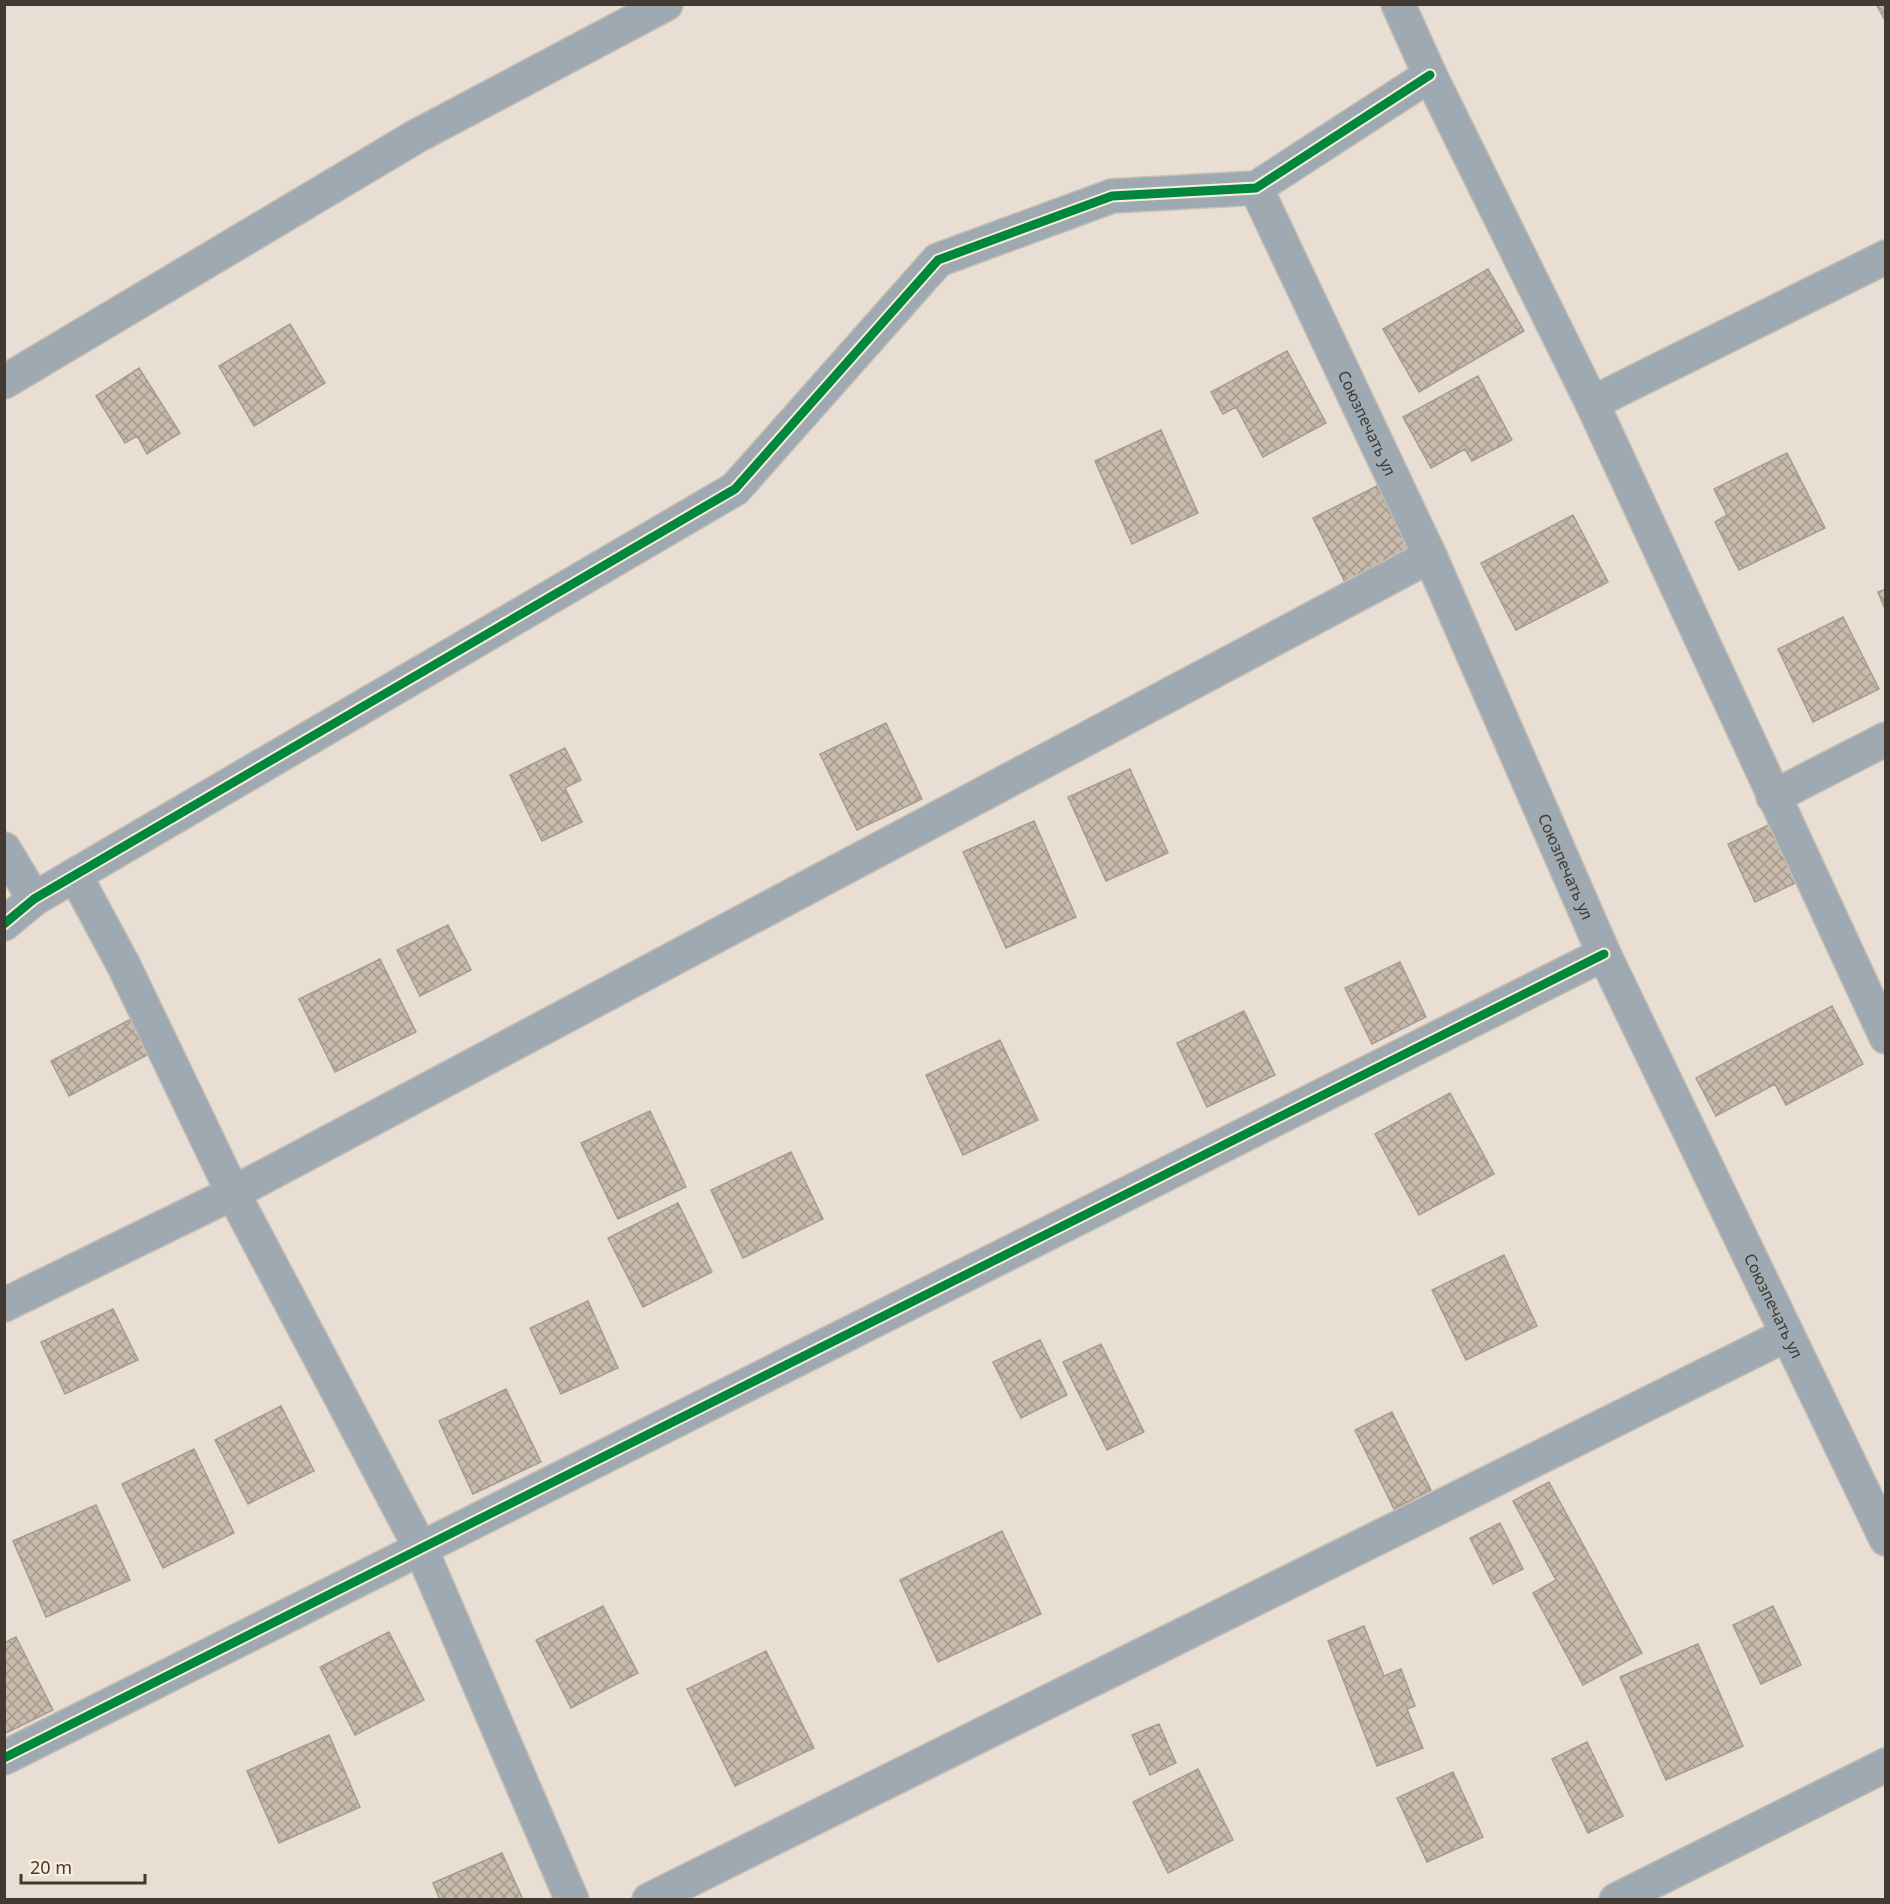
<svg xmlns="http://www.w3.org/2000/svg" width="1890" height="1904" font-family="'Noto Sans',sans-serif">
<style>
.building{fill:url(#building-cross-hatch);stroke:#a49c94;stroke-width:1.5}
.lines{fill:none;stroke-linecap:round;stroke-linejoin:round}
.minor-casing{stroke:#c6bdb4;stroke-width:36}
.minor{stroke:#9ea9b1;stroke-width:33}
.cycleway-casing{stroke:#fdeddb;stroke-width:13}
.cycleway{stroke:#00873e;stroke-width:9}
.labels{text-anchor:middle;stroke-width:4.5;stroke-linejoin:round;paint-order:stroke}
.street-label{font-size:16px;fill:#423a32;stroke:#fdeddb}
</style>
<defs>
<pattern id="building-cross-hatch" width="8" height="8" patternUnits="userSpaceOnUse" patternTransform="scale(1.5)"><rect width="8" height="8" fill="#c9bbac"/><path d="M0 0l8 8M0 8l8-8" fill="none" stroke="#a5998d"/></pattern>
</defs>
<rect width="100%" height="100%" fill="#e9ded3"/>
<path class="building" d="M1876,4H1886V22Z
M1488,269L1524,331L1419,392L1383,329Z
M290,324L325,383L254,426L219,366Z
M1287,351L1326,423L1263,457L1236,407L1223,414L1211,392Z
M139,368L180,433L147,454L137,436L125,443L96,396Z
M1478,376L1512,440L1472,461L1465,449L1431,468L1403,417Z
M1161,430L1198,513L1132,544L1095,461Z
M1787,453L1825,528L1739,570L1715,522L1727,515L1714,489Z
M1377,486L1410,553L1346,584L1313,518Z
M1573,515L1608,582L1516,630L1481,563Z
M1886,589V612L1878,592Z
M1843,617L1879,689L1813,722L1778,649Z
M886,723L922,799L857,830L820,754Z
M565,748L581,780L565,788L582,822L542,841L510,775Z
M1130,769L1168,853L1106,881L1068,797Z
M1034,821L1076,917L1006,948L963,852Z
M1773,823L1800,881L1755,902L1728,844Z
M448,925L471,970L420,996L397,950Z
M380,959L416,1032L335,1072L299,999Z
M1400,962L1426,1017L1372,1044L1345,988Z
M1832,1006L1863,1064L1786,1105L1775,1084L1716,1116L1696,1078Z
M1244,1011L1275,1075L1207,1107L1177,1043Z
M133,1018L151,1053L69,1096L51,1061Z
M1000,1040L1038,1120L963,1155L926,1075Z
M1450,1093L1494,1174L1419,1215L1375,1134Z
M650,1111L686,1187L618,1219L581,1143Z
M791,1152L823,1219L743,1258L711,1190Z
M678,1203L712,1272L643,1307L608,1238Z
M1504,1255L1537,1326L1466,1360L1432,1290Z
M588,1301L618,1368L561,1394L530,1328Z
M113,1309L138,1360L65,1394L41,1342Z
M1040,1340L1067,1395L1021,1418L993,1362Z
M1101,1344L1144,1432L1107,1450L1063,1362Z
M506,1389L541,1462L473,1494L439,1421Z
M281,1406L314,1471L248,1504L215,1440Z
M1392,1412L1431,1490L1394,1509L1355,1430Z
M194,1449L234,1533L163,1568L122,1484Z
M1549,1482L1642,1653L1583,1685L1533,1593L1556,1580L1513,1501Z
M96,1505L130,1580L46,1617L13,1541Z
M1500,1523L1523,1569L1493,1584L1470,1538Z
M1002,1531L1041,1614L938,1662L900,1580Z
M603,1606L638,1673L571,1708L536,1640Z
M1773,1606L1801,1665L1761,1684L1733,1625Z
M1364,1626L1384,1676L1401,1669L1415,1706L1407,1709L1423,1748L1377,1766L1328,1641Z
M389,1632L424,1700L355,1735L320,1667Z
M16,1637L53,1710L4,1734V1643Z
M1698,1644L1743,1746L1666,1780L1620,1677Z
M766,1651L814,1748L735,1786L687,1689Z
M1159,1724L1176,1763L1150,1775L1132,1735Z
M329,1735L360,1807L279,1843L247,1771Z
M1587,1742L1623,1816L1588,1833L1552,1759Z
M1198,1769L1233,1840L1168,1873L1133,1802Z
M1453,1772L1483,1837L1427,1862L1397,1798Z
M502,1853L523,1900H440L433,1883Z"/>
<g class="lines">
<defs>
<g id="minor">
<path d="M1398,4L1430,75L1592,403L1886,1037"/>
<path id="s1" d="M1256,188L1430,556L1604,954L1886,1539"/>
<path d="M4,382L415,137L666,4"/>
<path d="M1592,403L1886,257"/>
<path d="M1773,797L1886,739"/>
<path d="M4,849L34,899"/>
<path d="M75,875L124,966L233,1193L421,1549L572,1900"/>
<path d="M4,924L34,899L735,489L938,260L1112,196L1256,188L1430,75"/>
<path d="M4,1305L233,1193L1430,556"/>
<path d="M4,1758L1604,954"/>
<path d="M649,1900L1786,1335"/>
<path d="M1616,1900L1886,1765"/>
</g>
</defs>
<use href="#minor" class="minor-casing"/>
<use href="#minor" class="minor"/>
<defs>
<path id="cycleway" d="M4,924L34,899L735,489L938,260L1112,196L1256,188L1430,75
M4,1758L1604,954"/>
</defs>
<use href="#cycleway" class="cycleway-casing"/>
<use href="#cycleway" class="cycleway"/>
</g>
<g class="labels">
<g class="street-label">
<text dy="6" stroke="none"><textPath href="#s1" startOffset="260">Союзпечать ул</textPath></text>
<text dy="6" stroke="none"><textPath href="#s1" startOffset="746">Союзпечать ул</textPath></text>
<text dy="6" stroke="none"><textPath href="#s1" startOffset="1232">Союзпечать ул</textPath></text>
</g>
</g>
<rect width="1890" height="1904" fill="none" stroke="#423a32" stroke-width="12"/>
<path d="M21 1874v9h124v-9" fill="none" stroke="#423a32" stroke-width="3"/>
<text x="30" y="1874" font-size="18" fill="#423a32" stroke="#fdeddb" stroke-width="4.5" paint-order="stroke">20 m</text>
</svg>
